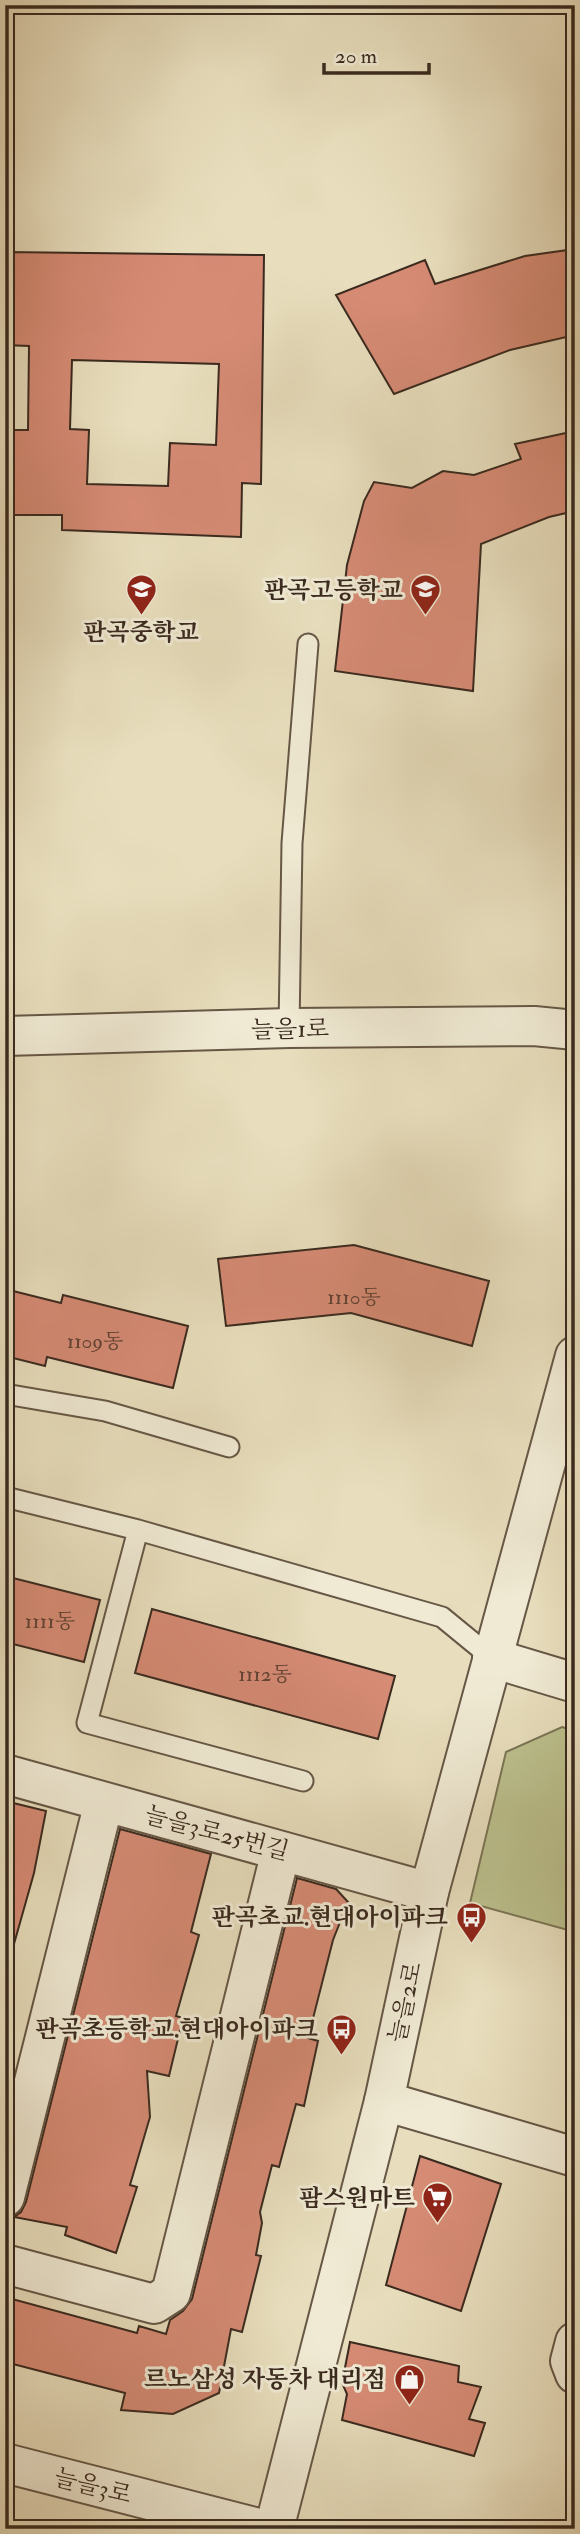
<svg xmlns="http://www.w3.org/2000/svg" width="580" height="2534" font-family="'IM FELL Double Pica','Noto Serif KR',serif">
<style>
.green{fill:#bbc08d;stroke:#7a7556;stroke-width:2}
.building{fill:#d68b75;stroke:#3a2a1f;stroke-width:2;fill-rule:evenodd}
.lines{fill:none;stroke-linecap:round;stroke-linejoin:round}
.service-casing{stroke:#665746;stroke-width:23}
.minor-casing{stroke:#665746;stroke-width:42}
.tertiary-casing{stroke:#665746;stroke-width:42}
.service{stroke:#f0ead4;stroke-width:19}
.minor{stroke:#f0ead4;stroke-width:38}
.tertiary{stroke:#f0ead4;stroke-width:38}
.labels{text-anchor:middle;stroke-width:6;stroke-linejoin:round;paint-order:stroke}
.number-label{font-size:21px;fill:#614234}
.poi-label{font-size:24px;font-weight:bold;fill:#3a2a1f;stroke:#f0ead4;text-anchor:end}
.street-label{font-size:24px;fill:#3a2a1f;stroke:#f0ead4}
</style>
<rect width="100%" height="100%" fill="#e8debd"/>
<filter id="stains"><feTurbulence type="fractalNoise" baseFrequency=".00286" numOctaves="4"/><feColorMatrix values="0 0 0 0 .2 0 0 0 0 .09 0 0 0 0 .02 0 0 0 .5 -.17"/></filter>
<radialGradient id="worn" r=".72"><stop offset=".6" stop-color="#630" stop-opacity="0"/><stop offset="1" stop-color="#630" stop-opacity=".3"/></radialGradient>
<path class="green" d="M562,1727L575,1731V1932L470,1903L506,1752Z"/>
<path class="building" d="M575,249V335L510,350L394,394L336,295L425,260L435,284L525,256Z
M5,252L264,255L261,484L242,483L241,537L62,530V515H5V430H28L29,346L5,345ZM72,360L219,364L216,445L170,443L168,486L87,484L89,430L70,429Z
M575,431V511L549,517L481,544L473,691L335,671L347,565L364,501L374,482L412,488L443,471L474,475L521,459L515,444Z
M354,1245L489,1281L472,1346L351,1313L226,1326L218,1259Z
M5,1289L61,1303L63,1295L188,1326L173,1388L47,1357L45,1366L5,1356Z
M5,1576L100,1600L84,1662L5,1642Z
M152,1609L395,1676L378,1739L135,1673Z
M5,1801L46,1811L34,1873L14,1944L5,1943Z
M120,1829L211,1854L191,1932L199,1935L176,2016L183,2018L169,2076L147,2071L150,2117L130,2185L137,2187L116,2253L65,2235L67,2227L14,2217L21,2212L26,2202Z
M297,1878L336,1889L348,1902L333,1940L308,2038L318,2041L304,2106L296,2104L279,2167L272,2165L260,2212L262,2223L256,2255L261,2256L242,2332L231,2329L219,2393L173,2414L121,2410L125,2393L5,2362V2297L137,2333L139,2326L166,2334L170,2320L183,2311L192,2299Z
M420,2156L501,2184L461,2311L386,2285Z
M350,2342L459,2366L458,2382L481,2387L469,2419L485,2423L474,2456L342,2420L347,2394L342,2383Z"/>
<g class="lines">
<defs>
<path id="service" d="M289,1028L292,843L308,644
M5,1394L105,1411L229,1447
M5,1497L138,1530L442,1617L492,1658
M138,1530L87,1723L303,1781"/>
<path id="minor" d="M492,1658L575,1683
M5,1774L429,1892
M384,2101L575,2157
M5,2197L104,1802
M5,2264L154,2304L171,2293L281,1851
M575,2342L570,2361L575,2374"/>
<path id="tertiary" d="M5,1036L289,1028L534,1026L575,1030
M5,2463L262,2529
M274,2529L384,2101L429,1892L575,1356"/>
</defs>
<use href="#service" class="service-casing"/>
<use href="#minor" class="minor-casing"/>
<use href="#tertiary" class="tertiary-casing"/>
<use href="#service" class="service"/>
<use href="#minor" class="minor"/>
<use href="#tertiary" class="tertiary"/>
</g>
<defs>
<symbol id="school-pin" viewBox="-11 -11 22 30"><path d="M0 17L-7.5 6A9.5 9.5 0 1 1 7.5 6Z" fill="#8f2418" stroke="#f0ead4"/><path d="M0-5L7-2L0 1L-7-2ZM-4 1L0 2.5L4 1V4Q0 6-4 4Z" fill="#fff"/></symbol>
<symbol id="bus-pin" viewBox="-11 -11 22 30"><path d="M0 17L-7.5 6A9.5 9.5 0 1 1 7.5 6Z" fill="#8f2418" stroke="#f0ead4"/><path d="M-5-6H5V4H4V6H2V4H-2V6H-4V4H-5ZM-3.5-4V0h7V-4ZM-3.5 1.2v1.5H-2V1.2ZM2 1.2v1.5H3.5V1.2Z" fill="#fff"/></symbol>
<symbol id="supermarket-pin" viewBox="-11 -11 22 30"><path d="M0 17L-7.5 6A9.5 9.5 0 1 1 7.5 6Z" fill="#8f2418" stroke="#f0ead4"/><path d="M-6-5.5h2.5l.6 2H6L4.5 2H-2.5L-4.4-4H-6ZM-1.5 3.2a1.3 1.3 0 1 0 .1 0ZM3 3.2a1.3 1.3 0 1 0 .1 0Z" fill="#fff"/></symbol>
<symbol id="shop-pin" viewBox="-11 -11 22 30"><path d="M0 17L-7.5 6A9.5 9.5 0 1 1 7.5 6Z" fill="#8f2418" stroke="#f0ead4"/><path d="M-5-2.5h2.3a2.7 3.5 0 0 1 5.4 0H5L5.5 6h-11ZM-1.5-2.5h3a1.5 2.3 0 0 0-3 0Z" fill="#fff"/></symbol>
</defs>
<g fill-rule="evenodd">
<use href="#school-pin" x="124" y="572" width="35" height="47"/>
<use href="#school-pin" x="408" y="572" width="35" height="47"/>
<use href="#bus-pin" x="454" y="1900" width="35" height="47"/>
<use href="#bus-pin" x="324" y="2012" width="35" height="47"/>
<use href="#supermarket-pin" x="420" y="2180" width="35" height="47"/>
<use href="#shop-pin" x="392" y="2362" width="35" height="47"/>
</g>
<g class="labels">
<g class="number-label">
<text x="354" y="1304">1110동</text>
<text x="95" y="1348">1109동</text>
<text x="50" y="1628">1111동</text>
<text x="265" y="1681">1112동</text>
</g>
<g class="poi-label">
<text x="403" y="598">판곡고등학교</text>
<text x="141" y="640" text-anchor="middle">판곡중학교</text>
<text x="448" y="1925">판곡초교.현대아이파크</text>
<text x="318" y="2037">판곡초등학교.현대아이파크</text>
<text x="415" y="2206">팜스원마트</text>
<text x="386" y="2387">르노삼성 자동차 대리점</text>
</g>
<g class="street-label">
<text transform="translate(290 1029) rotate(-1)" y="8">늘을1로</text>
<text transform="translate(217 1833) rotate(15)" y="8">늘을3로25번길</text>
<text transform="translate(405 2002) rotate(-78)" y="8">늘을2로</text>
<text transform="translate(93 2486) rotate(14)" y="8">늘을3로</text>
</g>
</g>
<rect width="580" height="2534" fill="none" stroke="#e8debd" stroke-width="28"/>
<rect x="7" y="7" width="566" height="2520" fill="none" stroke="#3a2a1f" stroke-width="3.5"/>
<rect x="14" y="14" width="552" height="2506" fill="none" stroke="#3a2a1f" stroke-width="2"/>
<path d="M324 63v10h105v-10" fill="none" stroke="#3a2a1f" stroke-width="3.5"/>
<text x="335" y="63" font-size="21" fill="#3a2a1f" stroke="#f0ead4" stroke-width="5" paint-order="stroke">20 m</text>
<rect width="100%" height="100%" filter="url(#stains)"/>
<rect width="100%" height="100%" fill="url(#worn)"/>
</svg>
